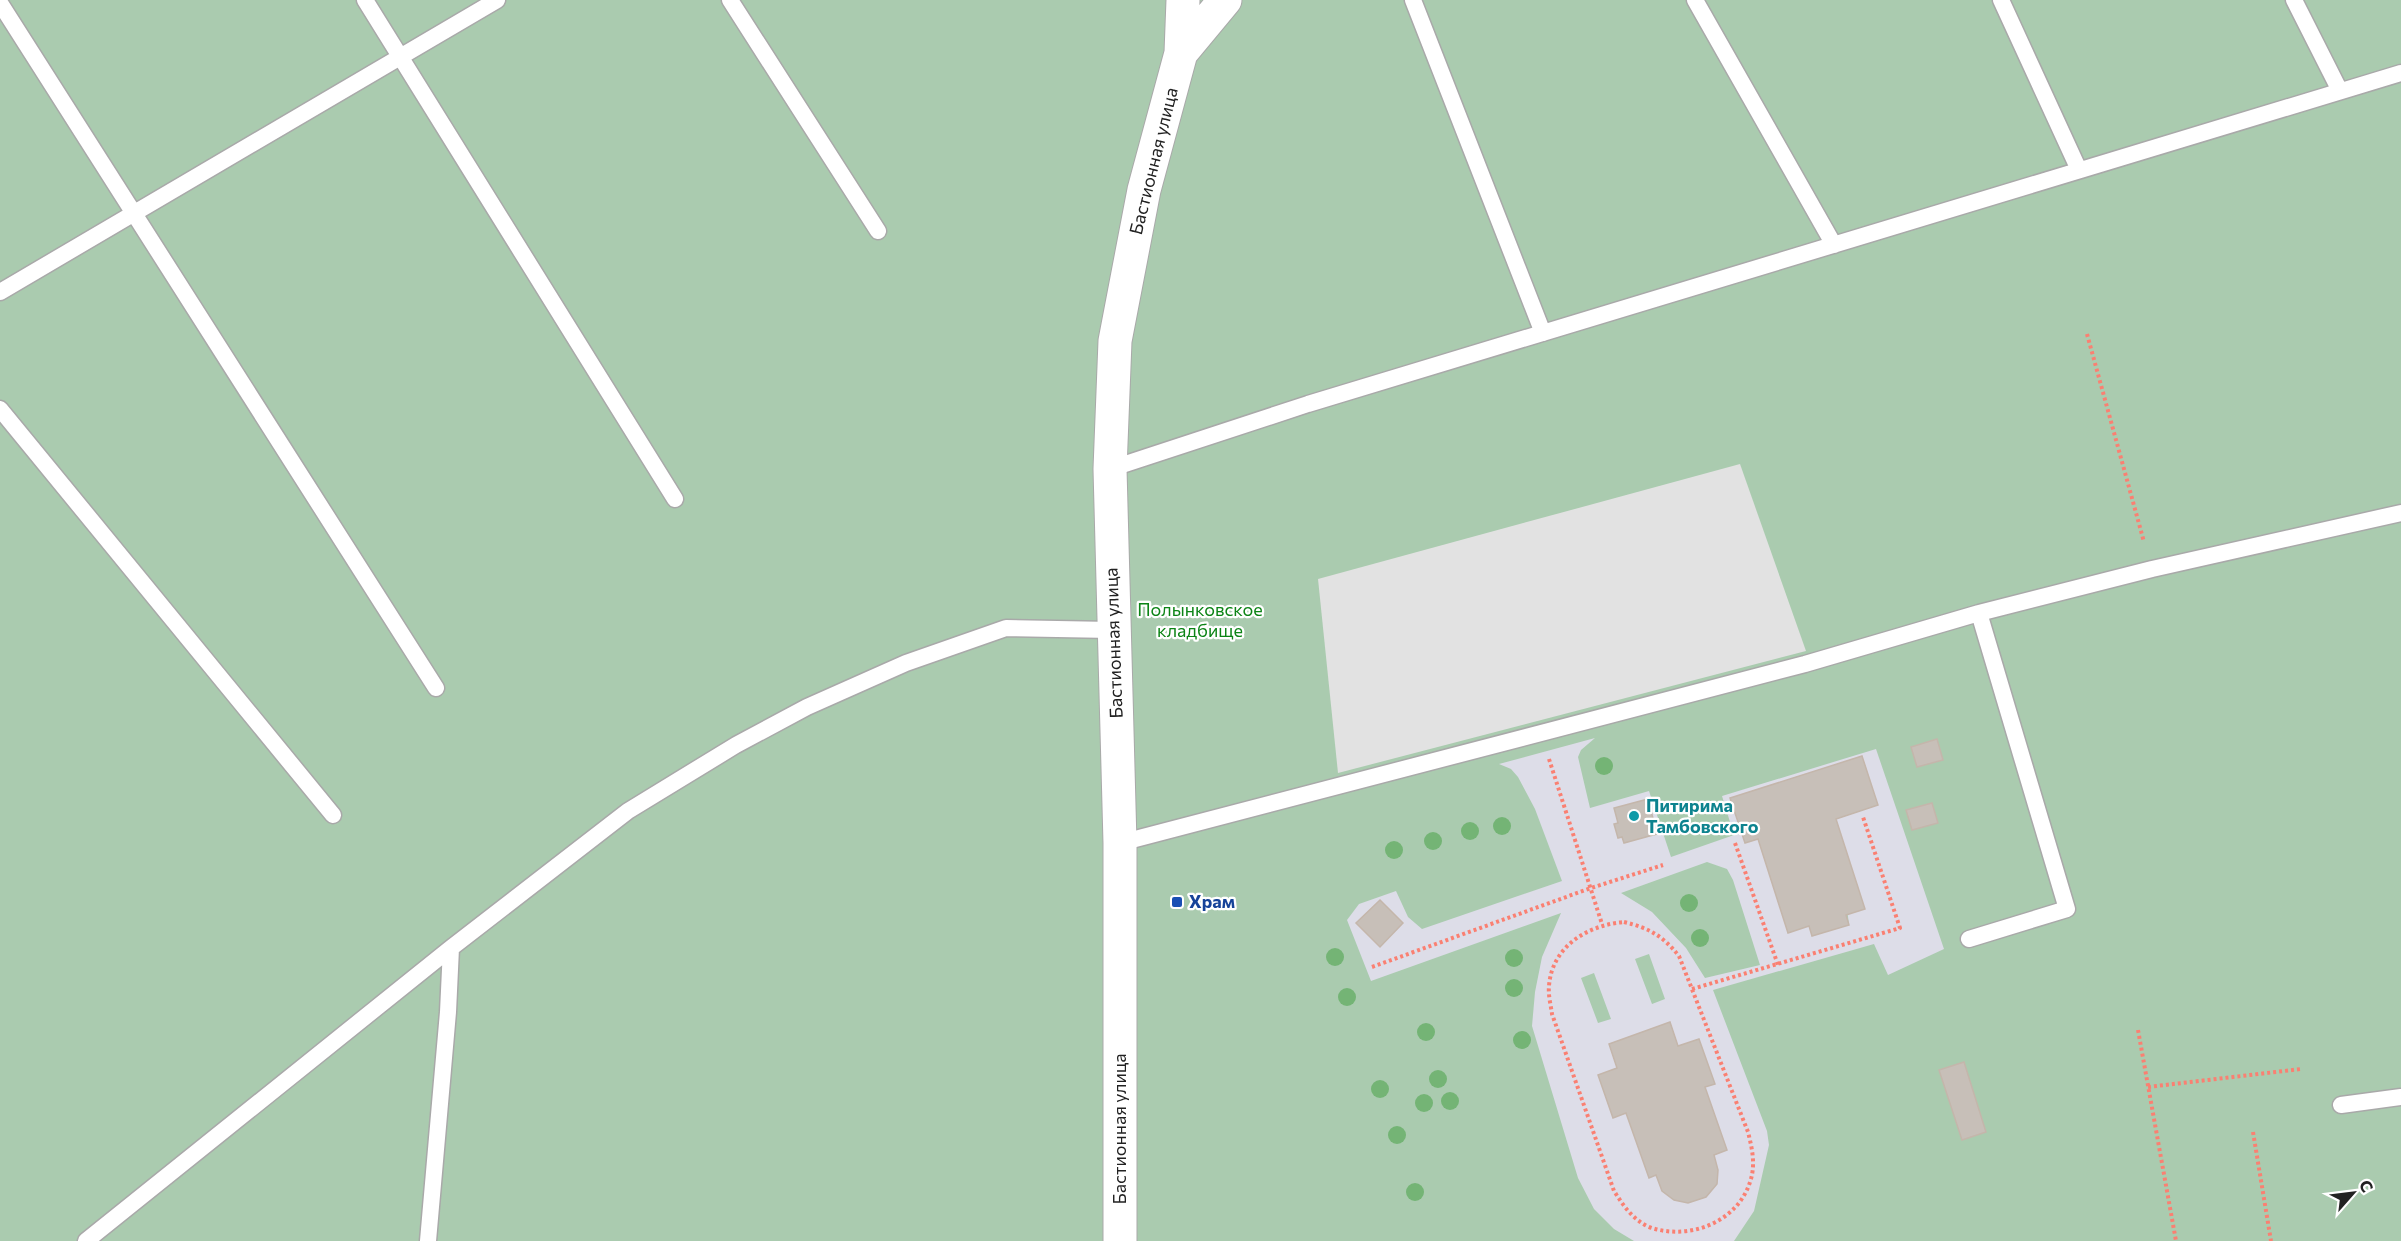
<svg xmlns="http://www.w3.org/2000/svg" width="2401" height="1241" font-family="Commissioner,sans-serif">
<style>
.cemetery{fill:#aacbaf}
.parking{fill:#e2e2e2}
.plaza{fill:#dddde8;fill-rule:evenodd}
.building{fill:#c7bfb8;stroke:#c4b6ab;stroke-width:1.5}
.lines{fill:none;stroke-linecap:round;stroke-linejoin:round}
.service-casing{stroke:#a9a9a9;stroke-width:19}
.tertiary-casing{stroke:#a9a9a9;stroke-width:35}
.path{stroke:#fa8072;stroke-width:4;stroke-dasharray:3 3;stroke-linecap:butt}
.service{stroke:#fff;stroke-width:16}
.tertiary{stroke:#fff;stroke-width:33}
.tree{fill:#74b475}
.culture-dot{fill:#0f9aa8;stroke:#fff;stroke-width:2}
.transit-dot{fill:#1a4fb4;stroke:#fff;stroke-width:2}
.labels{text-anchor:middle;stroke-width:4.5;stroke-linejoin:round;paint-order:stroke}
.street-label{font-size:18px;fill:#222;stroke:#fff}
.park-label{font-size:18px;fill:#0c8416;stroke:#fff}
.culture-label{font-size:18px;font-weight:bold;fill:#0d838f;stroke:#fff;text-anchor:start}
.transit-label{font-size:18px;font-weight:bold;fill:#164399;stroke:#fff;text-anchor:start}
</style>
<rect width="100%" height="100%" fill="#f2efe9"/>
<path class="cemetery" d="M0,0H2401V1241H0Z"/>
<path class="parking" d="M1740,464L1806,651L1338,773L1318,579Z"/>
<path class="plaza" d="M1595,738L1581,750L1578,757L1590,808L1649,791L1671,857L1734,835L1722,796L1876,749L1944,949L1888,975L1874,944L1713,990L1767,1131L1769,1145L1754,1211L1734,1241H1634L1614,1229L1594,1209L1578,1178L1532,1026L1535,992L1542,957L1561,913L1371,981L1347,920L1359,904L1396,891L1408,917L1422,929L1562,881L1535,809L1518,777L1511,769L1499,764ZM1862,756L1878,805L1836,819L1849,925L1812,936L1809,926L1788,933L1758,839L1745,843L1731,798ZM1647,799L1657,834L1624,843L1622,837H1618L1615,825ZM1707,862L1727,869L1733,880L1760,965L1705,978L1686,948L1652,912L1621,893ZM1649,954L1665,999L1652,1004L1635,959ZM1594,973L1611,1019L1598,1023L1581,978ZM1670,1022L1678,1046L1699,1039L1714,1084L1705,1087L1726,1150L1714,1155L1718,1170L1717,1184L1706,1197L1688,1203L1674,1200L1662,1191L1656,1175L1649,1177L1626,1113L1613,1118L1598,1075L1617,1068L1609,1044Z"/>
<path class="building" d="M1937,739L1943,760L1917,767L1911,747Z
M1862,756L1878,805L1836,819L1865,909L1846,915L1849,925L1812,936L1809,926L1788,933L1758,839L1745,843L1730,798Z
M1648,799L1657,834L1624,843L1622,837L1618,838L1614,824L1618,823L1614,808Z
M1932,803L1938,823L1912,830L1906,810Z
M1380,900L1403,923L1380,947L1356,923Z
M1670,1022L1678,1046L1699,1039L1715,1084L1705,1087L1727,1150L1714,1155L1718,1170L1717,1184L1706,1197L1688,1203L1674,1200L1662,1191L1656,1175L1649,1178L1626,1113L1613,1118L1598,1075L1617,1068L1609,1044Z
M1964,1062L1986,1132L1962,1140L1939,1070Z"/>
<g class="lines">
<defs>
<path id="service" d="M365,0L675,499
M730,0L878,231
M1413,0L1543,333
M1695,0L1834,245
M2001,0L2079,170
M2294,0L2340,91
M0,3L436,688
M0,292L497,0
M0,409L333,815
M1110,469L1308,404L2401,73
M1120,843L1805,664L1979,613L2152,569L2401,513
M1969,939L2067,909L1979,613
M2341,1105L2401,1097
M86,1241L451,948L628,811L736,745L807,707L906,663L1006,628L1112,630
M428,1241L448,1012L451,948"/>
<path id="tertiary" d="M1181,53L1225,0
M1120,1241V843L1110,469L1115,341L1144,190L1181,53L1183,0"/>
</defs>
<use href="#service" class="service-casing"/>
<use href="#tertiary" class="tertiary-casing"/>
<path class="path" d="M2087,334L2144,542
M1549,759L1602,924
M1735,843L1778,965
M1624,922C1649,928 1663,936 1679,956L1748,1132C1752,1148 1756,1165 1750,1182C1737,1223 1688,1241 1649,1227C1632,1219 1623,1205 1614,1191L1552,1014C1551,1006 1548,995 1549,986C1552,946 1588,925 1624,922Z
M1372,967L1591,888L1663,865
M1692,989L1900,928L1863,817
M2138,1030L2176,1241
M2148,1087L2301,1069
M2253,1132L2271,1241"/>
<use href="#service" class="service"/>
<use href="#tertiary" class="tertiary"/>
</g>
<g class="tree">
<circle cx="1604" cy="766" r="9"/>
<circle cx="1502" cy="826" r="9"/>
<circle cx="1470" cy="831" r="9"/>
<circle cx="1433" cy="841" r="9"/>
<circle cx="1394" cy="850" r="9"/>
<circle cx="1689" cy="903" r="9"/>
<circle cx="1700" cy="938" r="9"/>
<circle cx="1335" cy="957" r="9"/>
<circle cx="1514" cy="958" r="9"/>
<circle cx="1514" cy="988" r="9"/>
<circle cx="1347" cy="997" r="9"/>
<circle cx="1426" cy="1032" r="9"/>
<circle cx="1522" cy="1040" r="9"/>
<circle cx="1438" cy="1079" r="9"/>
<circle cx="1380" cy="1089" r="9"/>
<circle cx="1450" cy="1101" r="9"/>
<circle cx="1424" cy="1103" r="9"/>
<circle cx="1397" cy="1135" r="9"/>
<circle cx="1415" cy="1192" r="9"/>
</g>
<circle class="culture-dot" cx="1634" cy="816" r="6"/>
<rect class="transit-dot" x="1171" y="896" width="12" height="12" rx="3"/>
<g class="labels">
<g class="street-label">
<text transform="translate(1154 161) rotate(-76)" y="6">Бастионная улица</text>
<text transform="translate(1114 643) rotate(-92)" y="6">Бастионная улица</text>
<text transform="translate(1120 1129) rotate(-90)" y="6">Бастионная улица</text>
</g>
<g class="park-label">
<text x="1200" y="616">Полынковское<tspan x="1200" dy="21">кладбище</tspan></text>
</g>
<g class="culture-label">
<text x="1646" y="812">Питирима<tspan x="1646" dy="21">Тамбовского</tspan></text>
</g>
<g class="transit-label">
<text x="1189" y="908">Храм</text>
</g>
</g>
<g transform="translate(2353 1193) rotate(62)" stroke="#ffffff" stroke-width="4.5" paint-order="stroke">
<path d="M0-4.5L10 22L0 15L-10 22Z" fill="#222222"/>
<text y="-9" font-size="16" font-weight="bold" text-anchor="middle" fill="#222222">С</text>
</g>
</svg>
